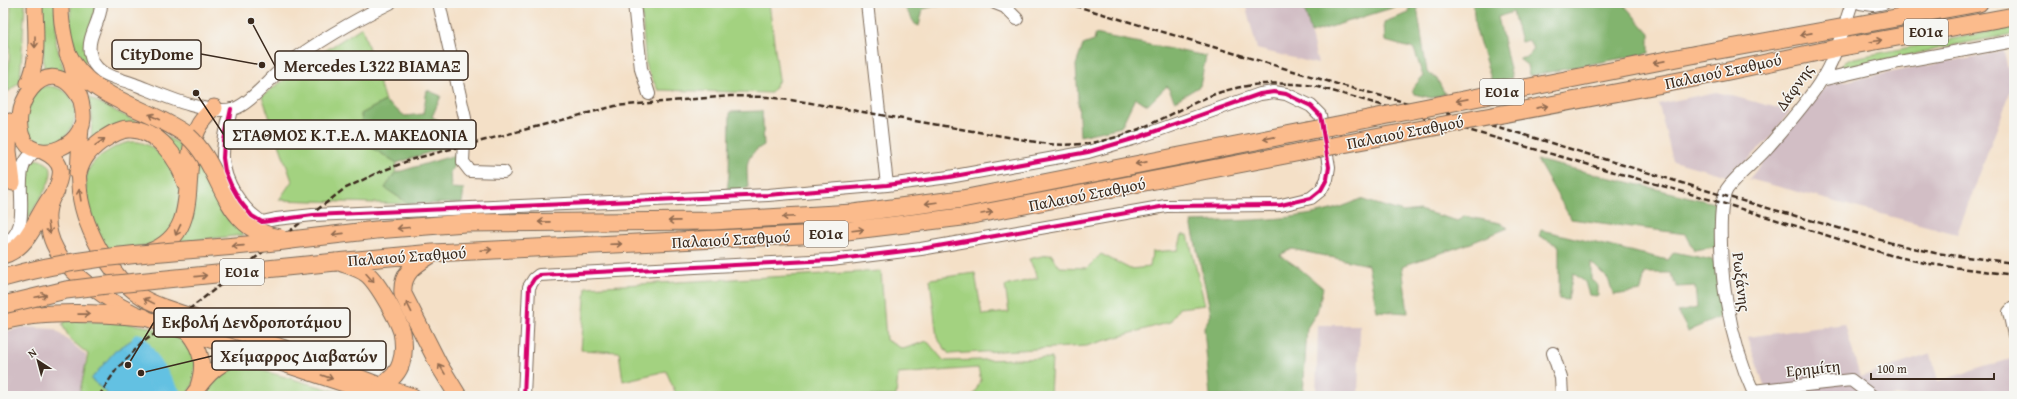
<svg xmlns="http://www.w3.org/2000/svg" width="2017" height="399" font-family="'Gentium Book Plus',serif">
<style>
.industrial{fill:#d2bec5}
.green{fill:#a3d280;stroke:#6f7e4f}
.forest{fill:#82b46e;stroke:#5e6f46}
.water{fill:#64c1e2;stroke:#507680}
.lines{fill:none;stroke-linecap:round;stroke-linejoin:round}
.river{stroke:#64c1e2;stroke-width:15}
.minor-casing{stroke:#7c6a59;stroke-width:14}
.major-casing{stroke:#7c6a59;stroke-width:17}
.highway-casing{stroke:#7c6a59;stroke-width:19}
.minor{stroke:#fff;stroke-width:12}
.major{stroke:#fbbb8c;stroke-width:15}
.highway{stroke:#fbbb8c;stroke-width:17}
.rail{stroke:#3b2a1e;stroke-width:2.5;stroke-dasharray:6 3;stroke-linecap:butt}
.minor-bridge-casing{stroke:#7c6a59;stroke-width:14;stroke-linecap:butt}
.highway-bridge-casing{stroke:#7c6a59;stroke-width:19;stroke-linecap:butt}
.minor-bridge{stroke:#fff;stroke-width:12}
.highway-bridge{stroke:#fbbb8c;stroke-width:17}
.cycleway-casing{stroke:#f6f6f2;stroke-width:6}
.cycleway{stroke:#d6006c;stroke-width:4}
.oneway{stroke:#916b50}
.labels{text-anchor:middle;stroke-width:3;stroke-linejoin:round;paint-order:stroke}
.shield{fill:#f6f6f2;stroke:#73675e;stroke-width:1}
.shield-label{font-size:15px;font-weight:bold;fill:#3b2a1e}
.street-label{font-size:16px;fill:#3b2a1e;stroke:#f6f6f2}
.leader{fill:none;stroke:#3b2a1e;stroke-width:1.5}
.callout-dot{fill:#3b2a1e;stroke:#f6f6f2;stroke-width:1.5}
.callout{fill:#f6f6f2;stroke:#3b2a1e;stroke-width:1.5}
.callout-label{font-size:17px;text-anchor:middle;font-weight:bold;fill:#3b2a1e}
</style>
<rect width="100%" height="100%" fill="#f6f6f2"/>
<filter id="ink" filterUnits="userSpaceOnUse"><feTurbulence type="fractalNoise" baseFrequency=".025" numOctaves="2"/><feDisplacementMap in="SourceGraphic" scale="8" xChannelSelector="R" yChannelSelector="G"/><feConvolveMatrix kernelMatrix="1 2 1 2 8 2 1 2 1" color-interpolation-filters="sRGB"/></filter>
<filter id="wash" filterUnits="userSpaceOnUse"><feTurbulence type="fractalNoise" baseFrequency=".012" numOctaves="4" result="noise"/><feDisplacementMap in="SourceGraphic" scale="16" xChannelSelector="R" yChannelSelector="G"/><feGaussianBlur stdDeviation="0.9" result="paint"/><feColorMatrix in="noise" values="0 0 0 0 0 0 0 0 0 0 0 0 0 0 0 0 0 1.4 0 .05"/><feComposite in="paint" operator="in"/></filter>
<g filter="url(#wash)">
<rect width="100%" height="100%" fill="#f4e0c7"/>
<path class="industrial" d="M1245,3H1303L1318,64L1257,49Z
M2004,51L2012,88L1957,234L1749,179L1822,90L1829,84Z
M1716,92L1790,111L1770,138L1746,162L1735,167L1731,177L1673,161L1659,106L1658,104Z
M1845,324L1860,377L1931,354L1938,381L2014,358V396H1768L1747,337Z
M1318,325H1360L1358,396H1316Z
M24,327L54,329L86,355L85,370L79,396H3V332Z"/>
<path class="green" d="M11,3H25L20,82L8,92Z
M42,3H56V43L66,78L44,74Z
M72,3H95L96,5L87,60L83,63C73,47 67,22 72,3Z
M641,3H769L779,80L771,93L658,90L646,67Z
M362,27L385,101L361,114L364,143L397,163L395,173L385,188L409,204L279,200L292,181L262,96L314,58Z
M2014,27V34L1960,44L1837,71L1845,62L1854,58Z
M46,86C103,88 66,177 23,129L30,91Z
M88,97L184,146L197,158L227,215L244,235L106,250C96,227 82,199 87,173C89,166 99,156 105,153C141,130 151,145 177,172L187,168L141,127L91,145L92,115Z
M36,159L43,161L50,166C56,183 32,206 26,225L23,224L20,170Z
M1182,235H1188L1205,305L1179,308L1170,322L1086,346L949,354L937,338L930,279L975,273L982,315L1009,312L1005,286L1038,278L1029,259L1051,254L1060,267L1087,268L1101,254L1130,269L1150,267L1152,252L1178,250Z
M881,271L886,340L903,349L927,341L944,361L1052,358L1050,396H973L981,380L978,368L898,374L896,396H677L666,371L623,381L619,352L581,350L586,287Z
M66,320L127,323L149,327L183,338L197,352L193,385L185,396H79L88,354L71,340L62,325Z
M236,363L352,396H207L205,391V385Z"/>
<path class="forest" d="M902,3H939V5L923,9L919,26L915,24Z
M1303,3H1408L1311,33Z
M1409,3H1416L1417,7L1427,72L1437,79L1445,94L1432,98L1414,94L1412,89L1423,76L1414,49L1385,41L1384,22L1409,13Z
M1473,3H1626V7L1649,33V53L1529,76L1527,65L1519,59L1527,57L1533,49L1529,40L1521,42L1513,12L1498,17L1512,78L1492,82L1475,27Z
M1095,34L1206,56L1200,86L1175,101L1167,86L1148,105L1135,98L1121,127L1080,136L1076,65L1083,45L1094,41Z
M427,90L441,96L432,117L438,120L439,135L461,128V142L397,163L364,143L361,114L385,101L405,116L423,114Z
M762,111L764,145C743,157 747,166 748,188L727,192L729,174L730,112Z
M462,153L450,172L451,188L464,189L462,203L409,204L385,188L395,173Z
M1537,160L1718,204L1715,247L1694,250L1686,234L1571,219Z
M1360,199L1403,212L1419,210L1458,221L1464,216L1500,223L1508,228L1471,243L1402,266L1408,313L1377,311L1368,265L1292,249L1280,255L1299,268L1323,288L1317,312L1307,328L1303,396H1210L1204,328L1211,314L1191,222C1240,220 1317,222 1360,199Z
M1541,230L1668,260L1674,252L1717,261L1720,317L1688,331L1678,312L1697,308L1695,286L1677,287L1670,273H1645L1641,291L1614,295L1608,279L1591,262V280L1598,285V296L1589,295L1585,282L1573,273L1568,300L1559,299V246L1539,236Z"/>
<path class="water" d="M136,337L164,382L176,396H110L91,379L115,351Z"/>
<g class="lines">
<path class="river" d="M139,341L175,396"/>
</g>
</g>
<g filter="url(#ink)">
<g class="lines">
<defs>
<path id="minor" d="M101,3C102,20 87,35 90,53C94,76 116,77 134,84C160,94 204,115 233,109C249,105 270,78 284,67C317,42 353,21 390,3
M439,3L465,118L463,162L470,171L504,172
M634,3L641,69L649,94
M867,3L887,185
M995,3L1005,7L1017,19
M1860,3L1873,5L1884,3
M1821,80L1899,62L2014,41
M231,109C228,125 222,142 223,158C224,182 242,209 262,222L276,219
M313,215L768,195L887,185L949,177L1088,152L1136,138L1260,94L1274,92L1286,94L1311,106L1320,115L1329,167L1327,179L1321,190L1311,198L1281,205L1166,206L921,249L831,260L539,275L534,279L529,287L524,396
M3,244C42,228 0,166 39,150
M2014,307L2009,312L2014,335
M1553,353L1561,378L1562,396
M1753,391L1851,380L1872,396
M1755,396C1742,368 1732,334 1727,303C1722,281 1716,207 1727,189C1737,175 1755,162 1767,148C1786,126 1805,105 1820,82C1836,58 1843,29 1852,3"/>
<path id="major" d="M61,3C60,33 71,61 78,89C80,99 84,108 83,119C82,132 72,143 60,148C50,153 37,152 28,146C0,114 48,41 80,99
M28,83C40,60 35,28 35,3
M10,121L9,151L13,183
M81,126C80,146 77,165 79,185C81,223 108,274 139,295C147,301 156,304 164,307L282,347L382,386L413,396
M42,151C74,166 56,184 49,207C47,216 48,226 50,234C59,272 115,306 148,319L377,395
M188,333C202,351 205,364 198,386
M192,396C209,372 220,361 249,353"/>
<path id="highway" d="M68,54C86,98 153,109 188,136
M1697,54L1979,3
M1700,77L1837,48L2014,16
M78,173C82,158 89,150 101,141C109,136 119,129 129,129C157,128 180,160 186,184
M291,240L376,230L465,223L713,221L853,213L962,199L1307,131
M150,252C204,232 179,172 197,130C201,121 207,115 214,108
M432,254C416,264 401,272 403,294L439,365L458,396
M3,255C32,246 37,212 56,191
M336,262L433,253L822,234L962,217L1311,150
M342,263C351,266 360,268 367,274C378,283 398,319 402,332C404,342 404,354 401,363C398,374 390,379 382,386
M3,321C45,310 100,313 143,317"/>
</defs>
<use href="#minor" class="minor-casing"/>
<use href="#major" class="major-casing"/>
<use href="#highway" class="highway-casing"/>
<use href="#minor" class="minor"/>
<use href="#major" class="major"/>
<use href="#highway" class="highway"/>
<path class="rail" d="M1066,3L1337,84L1505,129L1725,196L1895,244L1935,253L2014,263
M99,396L116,370L143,342L183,314L344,189L377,173L413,159L615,106L730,96L767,97L805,102L1048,144C1099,148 1131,134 1176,112C1191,105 1205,97 1221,92C1254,82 1281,82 1315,86L1722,203L1890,255L1929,264L2014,275"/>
<defs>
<path id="minor-bridge" d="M276,219L313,215"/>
<path id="highway-bridge" d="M1307,131L1697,54
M188,136C225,169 221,230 280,238
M1311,150L1700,77
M3,278C97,250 195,253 291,240
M3,305L66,290L107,285L336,262"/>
</defs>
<use href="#minor-bridge" class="minor-bridge-casing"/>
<use href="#highway-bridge" class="highway-bridge-casing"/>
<use href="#minor-bridge" class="minor-bridge"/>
<use href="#highway-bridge" class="highway-bridge"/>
<defs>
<path id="cycleway" d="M231,109L224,141L223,158L225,171L231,185L240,201L252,216L262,222L313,215L768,195L887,185L949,177L1088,152L1136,138L1260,94L1274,92L1286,94L1311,106L1320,115L1329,167L1327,179L1321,190L1311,198L1281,205L1166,206L921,249L831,260L539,275L534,279L529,287L524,396"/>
</defs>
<use href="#cycleway" class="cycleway-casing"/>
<use href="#cycleway" class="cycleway"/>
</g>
<defs><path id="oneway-shaft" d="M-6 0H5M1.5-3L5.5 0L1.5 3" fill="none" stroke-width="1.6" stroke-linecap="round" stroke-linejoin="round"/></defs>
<g class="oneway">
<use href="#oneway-shaft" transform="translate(1806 34) rotate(169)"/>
<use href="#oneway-shaft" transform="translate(1876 41) rotate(-10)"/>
<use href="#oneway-shaft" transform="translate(35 42) rotate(90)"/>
<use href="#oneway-shaft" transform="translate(1659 62) rotate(169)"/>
<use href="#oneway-shaft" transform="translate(1462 100) rotate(169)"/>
<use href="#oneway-shaft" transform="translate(1542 107) rotate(-11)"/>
<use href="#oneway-shaft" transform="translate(154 117) rotate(-153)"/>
<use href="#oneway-shaft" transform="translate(1269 138) rotate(169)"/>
<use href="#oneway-shaft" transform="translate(100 142) rotate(-35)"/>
<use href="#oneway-shaft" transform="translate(1141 163) rotate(169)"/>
<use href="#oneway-shaft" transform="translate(80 195) rotate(-99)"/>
<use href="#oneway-shaft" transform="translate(931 203) rotate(173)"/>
<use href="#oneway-shaft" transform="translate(987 213) rotate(-10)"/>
<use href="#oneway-shaft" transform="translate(788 217) rotate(177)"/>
<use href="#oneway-shaft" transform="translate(674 221) rotate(179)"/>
<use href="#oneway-shaft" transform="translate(544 222) rotate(179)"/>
<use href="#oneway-shaft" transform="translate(49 228) rotate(81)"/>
<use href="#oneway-shaft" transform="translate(403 228) rotate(175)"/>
<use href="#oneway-shaft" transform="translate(178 230) rotate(115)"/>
<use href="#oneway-shaft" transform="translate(858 230) rotate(-7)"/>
<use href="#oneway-shaft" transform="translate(338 234) rotate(174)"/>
<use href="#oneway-shaft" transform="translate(616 244) rotate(-2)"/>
<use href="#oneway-shaft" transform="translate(238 246) rotate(176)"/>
<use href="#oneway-shaft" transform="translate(486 250) rotate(-3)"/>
<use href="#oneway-shaft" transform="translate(201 276) rotate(-6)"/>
<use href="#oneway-shaft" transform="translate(370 278) rotate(48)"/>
<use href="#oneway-shaft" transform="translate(41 296) rotate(-12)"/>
<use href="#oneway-shaft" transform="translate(149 301) rotate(-154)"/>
<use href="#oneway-shaft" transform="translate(409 307) rotate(-116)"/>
<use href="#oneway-shaft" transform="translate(84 314) rotate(-1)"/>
<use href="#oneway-shaft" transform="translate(442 369) rotate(-121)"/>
<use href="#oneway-shaft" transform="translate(327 377) rotate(19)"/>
</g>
</g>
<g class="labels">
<g class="shield">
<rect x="1904" y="19" width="44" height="26" rx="3"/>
<rect x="1480" y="79" width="44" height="26" rx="3"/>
<rect x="804" y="221" width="44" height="26" rx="3"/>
<rect x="220" y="259" width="44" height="26" rx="3"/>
</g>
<g class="shield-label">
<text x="1926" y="37">ΕΟ1α</text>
<text x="1502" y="97">ΕΟ1α</text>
<text x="826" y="239">ΕΟ1α</text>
<text x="242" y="277">ΕΟ1α</text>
</g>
<g class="street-label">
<text transform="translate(1723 71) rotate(-12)" y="6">Παλαιού Σταθμού</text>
<text transform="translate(1794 87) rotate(-55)" y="6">Δάφνης</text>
<text transform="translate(1405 132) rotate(-11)" y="6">Παλαιού Σταθμού</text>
<text transform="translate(1087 194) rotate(-11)" y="6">Παλαιού Σταθμού</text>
<text transform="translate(731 239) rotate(-3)" y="6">Παλαιού Σταθμού</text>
<text transform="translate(407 256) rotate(-4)" y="6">Παλαιού Σταθμού</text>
<text transform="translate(1742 282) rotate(83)" y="6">Ρωξάνης</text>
<text transform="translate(1813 368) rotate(-6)" y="6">Ερημίτη</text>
</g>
</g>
<path class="leader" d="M262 65L201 54M251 21L275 66M196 93L224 135M128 365L154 322M141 373L212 356"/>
<g class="callout-dot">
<circle cx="262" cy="65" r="4"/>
<circle cx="251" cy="21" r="4"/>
<circle cx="196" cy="93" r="4"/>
<circle cx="128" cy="365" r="4"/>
<circle cx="141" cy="373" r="4"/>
</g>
<g class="callout">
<rect x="112" y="40" width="89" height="29" rx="4"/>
<rect x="275" y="51" width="193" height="29" rx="4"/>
<rect x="224" y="120" width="252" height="29" rx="4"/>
<rect x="154" y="308" width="196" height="29" rx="4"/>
<rect x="212" y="341" width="174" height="29" rx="4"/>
</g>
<g class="callout-label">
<text x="157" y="60">CityDome</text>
<text x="372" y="72">Mercedes L322 ΒΙΑΜΑΞ</text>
<text x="350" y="141">ΣΤΑΘΜΟΣ Κ.Τ.Ε.Λ. ΜΑΚΕΔΟΝΙΑ</text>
<text x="252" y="328">Εκβολή Δενδροποτάμου</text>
<text x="299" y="362">Χείμαρρος Διαβατών</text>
</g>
<rect width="2017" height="399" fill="none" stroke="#f6f6f2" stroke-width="16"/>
<g transform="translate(38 361) rotate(324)" stroke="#f6f6f2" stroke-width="3" paint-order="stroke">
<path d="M0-3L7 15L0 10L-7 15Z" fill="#3b2a1e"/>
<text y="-6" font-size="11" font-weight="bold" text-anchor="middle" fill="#3b2a1e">N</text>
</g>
<path d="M1871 373v6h123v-6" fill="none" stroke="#3b2a1e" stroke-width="2"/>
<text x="1877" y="373" font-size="12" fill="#3b2a1e" stroke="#f6f6f2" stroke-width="3" paint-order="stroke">100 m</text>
</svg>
